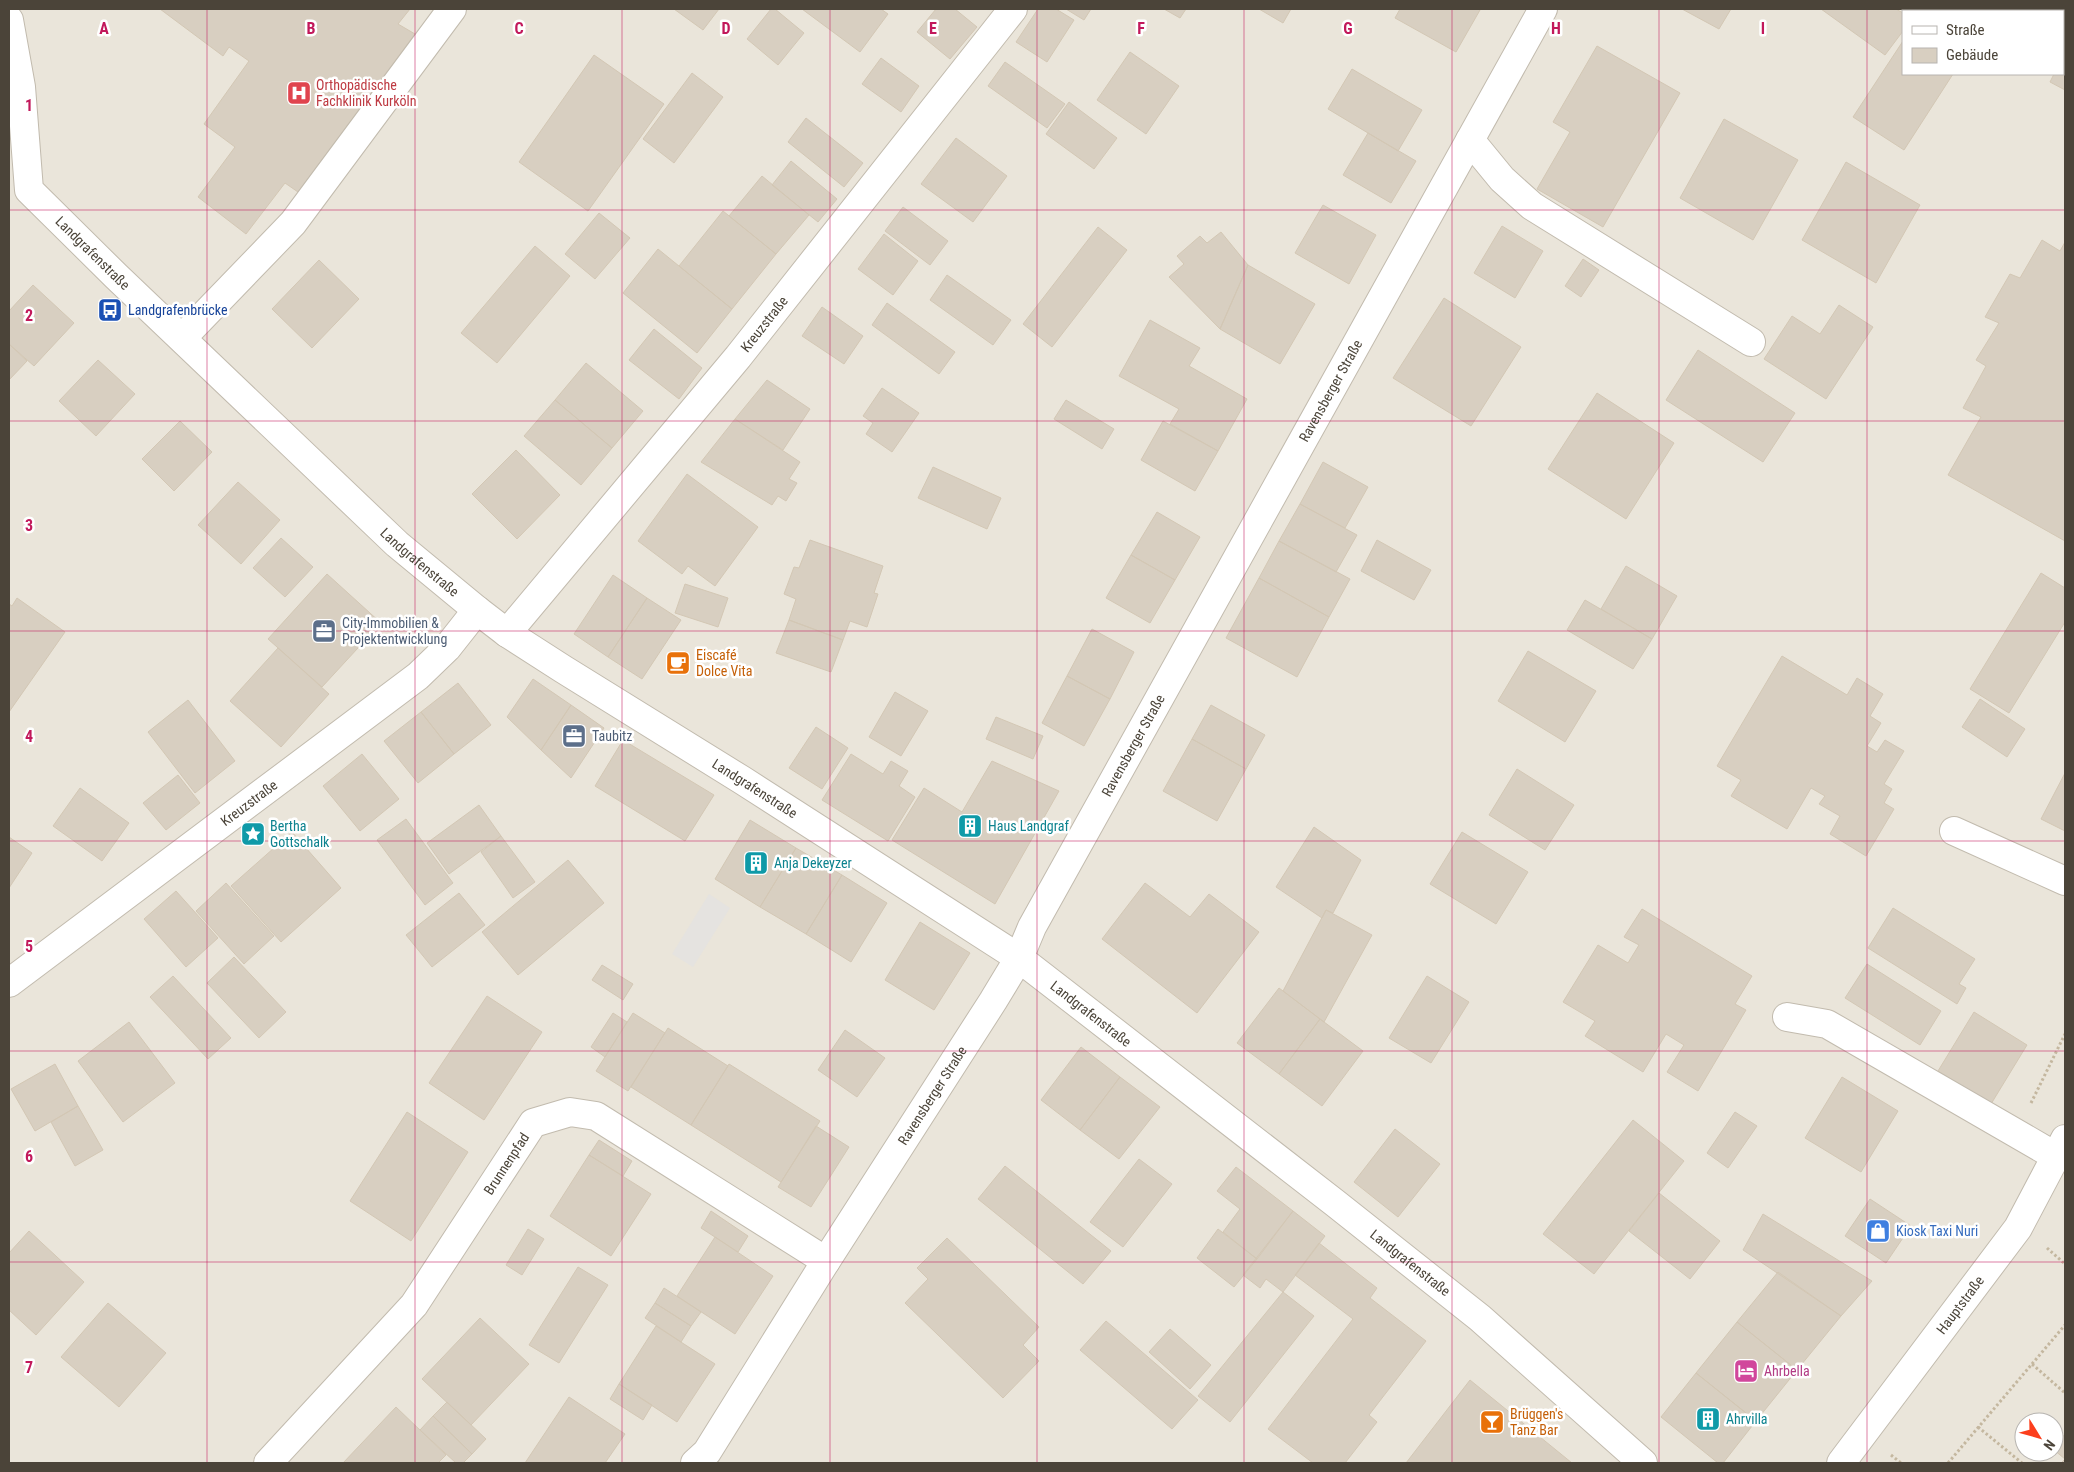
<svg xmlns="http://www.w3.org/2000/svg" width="2074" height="1472" font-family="'Roboto Condensed',sans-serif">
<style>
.residential{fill:#eae5da;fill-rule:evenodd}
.parking{fill:#e5e3e0}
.building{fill:#d8cfc1;stroke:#d3c7b4}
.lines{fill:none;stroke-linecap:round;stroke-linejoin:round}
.minor-casing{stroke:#c2bbae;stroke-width:30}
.path{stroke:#c4b79f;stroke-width:3;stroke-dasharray:2.5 2.5;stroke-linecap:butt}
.minor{stroke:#fff;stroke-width:28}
.grid{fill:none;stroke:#c2185b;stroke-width:1;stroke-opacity:0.55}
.labels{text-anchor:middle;stroke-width:5;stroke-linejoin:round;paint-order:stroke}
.health-label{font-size:14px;fill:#be3a42;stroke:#fff;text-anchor:start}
.street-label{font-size:14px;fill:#4b4439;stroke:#fff}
.transit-label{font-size:14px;fill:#164399;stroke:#fff;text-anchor:start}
.service-label{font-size:14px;fill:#4e5e75;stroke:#fff;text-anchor:start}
.food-label{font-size:14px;fill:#c56008;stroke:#fff;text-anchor:start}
.culture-label{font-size:14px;fill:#0d838f;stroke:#fff;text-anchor:start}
.shop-label{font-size:14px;fill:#366cbe;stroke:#fff;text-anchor:start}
.hotel-label{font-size:14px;fill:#b23c85;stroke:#fff;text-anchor:start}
.grid-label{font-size:16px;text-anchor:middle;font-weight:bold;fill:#c2185b;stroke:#fff;stroke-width:5;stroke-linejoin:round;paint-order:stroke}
</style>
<rect width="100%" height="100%" fill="#f6f3ec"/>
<path class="residential" d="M9,9H2065V1463H9ZM1903,11H2063V74H1903ZM2024,1422H2054V1452H2024Z"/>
<path class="parking" d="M709,894L730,908L693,967L672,954Z"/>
<path class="building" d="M160,9H410L398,24L415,34L298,192L285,183L246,234L198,197L235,147L204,124L249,61L229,47L223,56Z
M674,9H719L703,30Z
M771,9H775L804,33L778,65L747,39Z
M802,9H881L888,14L860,52Z
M936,9H955L977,27L950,59L917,32Z
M1038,9H1056L1074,20L1047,62L1016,42Z
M1066,9H1091L1084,20Z
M1164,9H1186L1180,18Z
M1259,9H1291L1283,23Z
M1400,9H1477L1480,10L1456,52L1395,18Z
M1682,9H1731L1719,29Z
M1821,9H1896L1903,13V31L1885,55Z
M1996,9H2011L2010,11H2001Z
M2011,9H2065V52L2063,57V11H2010Z
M1903,41V74H1953L1904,150L1853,117Z
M1597,46L1680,93L1603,227L1537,189L1570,132L1553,122Z
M1130,52L1179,86L1146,134L1097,100Z
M2065,52V90L2050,82L2054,74H2063V57Z
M594,55L664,104L588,211L519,162Z
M881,58L919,86L901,112L862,84Z
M1005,62L1065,104L1047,128L988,86Z
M1352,69L1422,110L1398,151L1328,109Z
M692,73L723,97L674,163L643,139Z
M1069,102L1117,138L1094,169L1046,134Z
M806,118L863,163L844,187L788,142Z
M1724,119L1798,160L1753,240L1680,198Z
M1368,133L1416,161L1391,203L1343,175Z
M956,138L1007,176L973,222L921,184Z
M791,161L837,199L818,222L772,185Z
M1846,162L1920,205L1876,283L1802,240Z
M762,176L809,215L776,254L729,216Z
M1323,205L1376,235L1349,284L1295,253Z
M903,207L948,241L930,265L885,231Z
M723,211L776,254L732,309L679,266Z
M599,213L630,238L595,279L565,254Z
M1502,226L1543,251L1515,298L1474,273Z
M1098,227L1127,250L1052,347L1023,324Z
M1221,232L1248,265L1220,329L1169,277L1184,264L1177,256L1200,236L1207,243Z
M884,234L918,261L893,295L858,269Z
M2042,240L2060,251L2065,242V541L1948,475L1981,417L1963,408L1986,366L1976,360L1999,323L1985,317L2010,274L2020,278Z
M535,246L570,276L497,363L461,333Z
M658,249L732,309L697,353L623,293Z
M1583,259L1599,270L1581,297L1565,286Z
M319,260L359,299L312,348L272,309Z
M1248,265L1315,304L1280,364L1220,329Z
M947,275L1011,320L993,345L930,300Z
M33,285L74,323L34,366L9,344V311Z
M1444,298L1521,347L1471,426L1393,378Z
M887,303L955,352L939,374L872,325Z
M1839,305L1873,327L1826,399L1764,359L1792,316L1820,334Z
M822,307L863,336L844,364L802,336Z
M1150,320L1200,348L1189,366L1247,399L1218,451L1170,424L1179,409L1119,376Z
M654,329L702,368L679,399L629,360Z
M9,344L27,361L9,380Z
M1698,350L1795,413L1763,462L1666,400Z
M98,360L135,394L96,436L59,401Z
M586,363L643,411L612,448L555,400Z
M767,380L810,409L783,450L735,419Z
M882,388L919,413L892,452L866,434L873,423L863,416Z
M1597,393L1674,443L1626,519L1548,469Z
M555,400L612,448L581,485L524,436Z
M1066,400L1114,429L1102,449L1054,419Z
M735,419L800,462L789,479L797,483L786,501L778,496L772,505L701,462Z
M180,421L212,452L174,491L142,459Z
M1163,421L1218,451L1195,491L1141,460Z
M516,450L560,495L517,539L472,494Z
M1323,462L1368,487L1345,528L1300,504Z
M933,467L1001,498L987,529L918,498Z
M687,474L758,527L715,586L688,566L682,574L638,541Z
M238,482L280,520L241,564L198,525Z
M1300,504L1357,535L1336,572L1279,541Z
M1157,512L1200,537L1175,580L1131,555Z
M281,538L313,567L285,597L253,568Z
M810,540L883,566L874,593L878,594L867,627L850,621L843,640L789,620L796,599L784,594L794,567L799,568Z
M1377,540L1431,570L1414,600L1361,571Z
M1279,541L1350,579L1329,617L1259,578Z
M1131,555L1175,580L1150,623L1106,598Z
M1626,566L1677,596L1652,639L1601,609Z
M2041,573L2065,588V622L2009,713L1970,689Z
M327,574L381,623L322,687L268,639Z
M613,575L647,598L608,657L574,634Z
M1259,578L1329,617L1297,677L1226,638Z
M685,584L728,598L718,627L675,613Z
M17,598L65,632L9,712V604L12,606Z
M647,598L681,620L642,679L608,657Z
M1585,600L1652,639L1633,669L1567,630Z
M789,620L843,640L831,672L776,653Z
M1092,629L1134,652L1110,699L1067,676Z
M278,648L329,694L281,747L230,701Z
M1528,651L1596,691L1565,742L1498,701Z
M1782,656L1847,695L1857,678L1883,694L1870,716L1881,723L1867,746L1877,752L1885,740L1904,751L1884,784L1892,789L1884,803L1894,809L1866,856L1830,834L1840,816L1819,804L1825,796L1811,788L1787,829L1731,796L1741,780L1717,766Z
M1067,676L1110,699L1084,746L1042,723Z
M533,679L571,705L541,750L507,717Z
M458,683L491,725L454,754L421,712Z
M895,692L928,711L901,756L869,737Z
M1980,699L2025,729L2007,757L1962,727Z
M188,700L235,761L195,793L148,732Z
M571,705L604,728L571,778L541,750Z
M1211,705L1265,735L1246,769L1192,739Z
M421,712L454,754L418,783L384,741Z
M996,717L1043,736L1033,759L986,739Z
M816,727L848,748L822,789L789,768Z
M1192,739L1246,769L1217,821L1163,791Z
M623,740L714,795L685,841L595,786Z
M362,754L399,799L360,831L323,786Z
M851,754L883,774L891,761L908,771L899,786L915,797L888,841L822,800Z
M992,761L1059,791L995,904L892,840L924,788L962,812Z
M1517,769L1574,805L1545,850L1489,815Z
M2065,773V831L2041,819Z
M178,775L200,803L166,830L143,803Z
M80,788L129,823L102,861L53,826Z
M479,805L501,836L449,874L427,843Z
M406,819L453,883L425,905L377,840Z
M750,820L796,848L760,907L715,879Z
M1314,827L1361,860L1333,913L1326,910L1322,918L1276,887Z
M292,832L341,888L281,942L231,886Z
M1462,832L1528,872L1496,924L1430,884Z
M501,836L535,882L513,898L481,852Z
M9,837L32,853L9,888Z
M796,848L842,875L806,934L760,907Z
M568,860L604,903L518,975L482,932Z
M842,875L887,903L851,962L806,934Z
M226,883L274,936L244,964L196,911Z
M1145,883L1190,917L1209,894L1259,932L1197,1013L1102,939Z
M176,891L218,938L186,967L144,919Z
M459,893L485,925L432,967L406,935Z
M1893,908L1975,959L1959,984L1966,988L1957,1004L1868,948Z
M1642,909L1752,976L1735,1004L1746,1010L1698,1091L1667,1072L1684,1045L1666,1034L1643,1072L1585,1036L1595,1021L1563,1002L1598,945L1628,963L1639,945L1624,937Z
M1326,910L1372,935L1324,1022L1283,991Z
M920,922L970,953L934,1010L885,980Z
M234,957L286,1012L259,1038L207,983Z
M1867,964L1941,1011L1920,1045L1845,998Z
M602,965L633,984L623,1000L592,980Z
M173,976L231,1038L208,1059L150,997Z
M1427,976L1469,1002L1431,1063L1389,1038Z
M1279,988L1320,1019L1279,1074L1237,1043Z
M487,996L542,1032L484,1120L429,1083Z
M1974,1012L2027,1045L1991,1104L1938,1071Z
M613,1013L627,1022L605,1057L591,1047Z
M633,1013L665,1033L628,1091L596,1071Z
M1320,1019L1363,1051L1322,1106L1279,1074Z
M129,1022L175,1083L123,1122L78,1061Z
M668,1028L728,1066L691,1125L631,1087Z
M845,1030L885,1058L857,1097L818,1070Z
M1081,1047L1120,1077L1080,1130L1041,1100Z
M55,1064L78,1106L35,1131L11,1089Z
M729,1064L820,1121L781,1182L691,1125Z
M1120,1077L1160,1107L1119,1159L1080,1130Z
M1842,1077L1898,1111L1861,1172L1805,1138Z
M78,1106L103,1150L75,1166L51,1122Z
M407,1112L468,1152L411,1241L350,1201Z
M1735,1112L1757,1126L1728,1168L1707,1153Z
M1633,1120L1684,1161L1594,1274L1543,1234Z
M816,1126L849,1147L811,1207L778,1187Z
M1395,1129L1440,1164L1398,1217L1354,1182Z
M599,1140L632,1161L623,1176L589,1155Z
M589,1155L651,1194L611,1256L550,1216Z
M1139,1159L1172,1184L1123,1247L1090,1222Z
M1005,1166L1111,1251L1083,1284L978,1199Z
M1236,1167L1293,1211L1257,1259L1223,1232L1240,1209L1217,1191Z
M1659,1193L1720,1241L1690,1279L1629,1231Z
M1870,1199L1911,1226L1886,1263L1845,1236Z
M711,1211L748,1236L738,1252L701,1228Z
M1293,1211L1325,1236L1283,1292L1266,1279L1260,1288L1243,1275Z
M1763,1214L1872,1281L1841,1316L1743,1250Z
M528,1229L544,1239L522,1275L506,1265Z
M1218,1229L1257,1259L1234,1287L1197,1258Z
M29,1231L84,1282L36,1335L9,1310V1253Z
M715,1237L773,1276L735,1334L677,1296Z
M947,1238L1039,1327L1023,1345L1039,1361L1003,1398L905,1303L928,1279L917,1268Z
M1319,1243L1377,1288L1370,1298L1426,1341L1369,1415L1377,1422L1345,1463H1313L1268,1429L1353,1319L1295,1275Z
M578,1267L608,1285L559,1363L529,1345Z
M1778,1272L1841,1316L1797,1370L1737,1322Z
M664,1288L701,1312L691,1326L655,1303Z
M1283,1292L1314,1316L1230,1422L1198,1396Z
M108,1303L166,1353L119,1407L61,1357Z
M655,1303L691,1326L681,1342L645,1318Z
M480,1318L529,1364L471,1425L422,1379Z
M1106,1321L1198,1400L1172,1429L1080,1350Z
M1737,1322L1797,1370L1756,1421L1696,1373Z
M656,1326L715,1364L677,1422L619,1384Z
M1170,1329L1211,1365L1190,1389L1149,1352Z
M1696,1373L1756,1421L1723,1463H1718L1661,1417Z
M1470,1380L1572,1463H1406Z
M619,1384L652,1405L643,1420L610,1399Z
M569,1397L625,1434L605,1463H525Z
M447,1402L486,1439L472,1454L433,1416Z
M396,1407L446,1455L438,1463H343Z
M433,1416L472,1454L463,1463H456L420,1430Z
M2065,1434V1463H2061L2065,1459L2054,1450V1447Z"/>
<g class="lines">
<defs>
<g id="minor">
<path id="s1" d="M9,20L21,87L29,190L116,276L397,544L477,610L507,633L563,669L742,780L1019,958L1335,1203L1480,1318L1643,1463"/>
<path d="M1470,140L1502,179L1532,206L1751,342"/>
<path d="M182,338L293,223L452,9"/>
<path id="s2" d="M507,633L738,357L1013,9"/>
<path d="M1954,831L2065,881"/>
<path id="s3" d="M9,983L418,676L447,648L477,610"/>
<path d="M1787,1017L1827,1024L2057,1157"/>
<path id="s4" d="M268,1463L414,1305L533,1123L570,1112L596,1116L826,1261"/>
<path id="s5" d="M695,1463L707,1452L826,1261L993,1001L1019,958L1032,927L1543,9"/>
<path id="s6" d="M1841,1463L2018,1228L2065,1139"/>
</g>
</defs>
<use href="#minor" class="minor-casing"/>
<path class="path" d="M2031,1103L2065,1034
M2047,1248L2065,1264
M2032,1364L2065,1325
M1978,1427L2022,1463
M1891,1455L1901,1463
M1948,1463L2032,1364L2065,1393"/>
<use href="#minor" class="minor"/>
</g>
<path class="grid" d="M207,9V1463M415,9V1463M622,9V1463M830,9V1463M1037,9V1463M1244,9V1463M1452,9V1463M1659,9V1463M1867,9V1463M9,210H2065M9,421H2065M9,631H2065M9,841H2065M9,1051H2065M9,1262H2065"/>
<defs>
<symbol id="hospital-square" viewBox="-11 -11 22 22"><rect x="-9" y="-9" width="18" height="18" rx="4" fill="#e0444e" stroke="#fff"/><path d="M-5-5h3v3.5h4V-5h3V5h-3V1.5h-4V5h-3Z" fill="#fff"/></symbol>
<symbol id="bus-square" viewBox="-11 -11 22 22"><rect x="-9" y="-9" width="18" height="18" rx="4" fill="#1a4fb4" stroke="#fff"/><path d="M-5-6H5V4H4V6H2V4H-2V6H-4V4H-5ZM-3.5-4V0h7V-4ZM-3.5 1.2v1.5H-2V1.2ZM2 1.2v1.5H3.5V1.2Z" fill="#fff"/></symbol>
<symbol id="office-square" viewBox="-11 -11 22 22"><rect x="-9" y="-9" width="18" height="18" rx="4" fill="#5c6f8a" stroke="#fff"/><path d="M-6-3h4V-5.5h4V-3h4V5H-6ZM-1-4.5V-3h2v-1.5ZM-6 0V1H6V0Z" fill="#fff"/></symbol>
<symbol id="cafe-square" viewBox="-11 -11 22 22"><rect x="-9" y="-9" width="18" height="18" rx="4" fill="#e8710a" stroke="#fff"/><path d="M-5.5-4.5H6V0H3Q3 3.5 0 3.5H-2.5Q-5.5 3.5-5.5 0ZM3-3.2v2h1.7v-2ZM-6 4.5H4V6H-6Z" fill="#fff"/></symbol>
<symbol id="building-square" viewBox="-11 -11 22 22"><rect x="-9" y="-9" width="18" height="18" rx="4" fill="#0f9aa8" stroke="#fff"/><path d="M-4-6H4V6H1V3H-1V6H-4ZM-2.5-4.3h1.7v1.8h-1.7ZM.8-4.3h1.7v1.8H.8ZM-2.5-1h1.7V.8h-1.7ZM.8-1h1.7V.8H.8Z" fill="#fff"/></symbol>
<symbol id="sight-square" viewBox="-11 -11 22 22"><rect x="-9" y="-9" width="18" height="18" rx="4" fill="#0f9aa8" stroke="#fff"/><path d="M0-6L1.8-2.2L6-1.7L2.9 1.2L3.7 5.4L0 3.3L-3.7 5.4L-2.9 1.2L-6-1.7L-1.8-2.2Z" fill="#fff"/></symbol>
<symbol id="shop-square" viewBox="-11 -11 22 22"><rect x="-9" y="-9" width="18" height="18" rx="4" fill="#3f7fe0" stroke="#fff"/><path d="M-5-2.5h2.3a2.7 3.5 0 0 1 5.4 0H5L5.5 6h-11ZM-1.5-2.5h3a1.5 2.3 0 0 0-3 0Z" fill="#fff"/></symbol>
<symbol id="hotel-square" viewBox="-11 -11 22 22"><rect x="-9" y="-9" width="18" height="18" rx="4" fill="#d1479c" stroke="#fff"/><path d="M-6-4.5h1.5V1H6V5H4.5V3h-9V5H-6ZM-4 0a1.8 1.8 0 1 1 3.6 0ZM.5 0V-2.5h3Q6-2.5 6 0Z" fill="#fff"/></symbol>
<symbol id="bar-square" viewBox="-11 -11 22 22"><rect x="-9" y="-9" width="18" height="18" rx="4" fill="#e8710a" stroke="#fff"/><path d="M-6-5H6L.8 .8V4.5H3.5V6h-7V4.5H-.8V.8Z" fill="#fff"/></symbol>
</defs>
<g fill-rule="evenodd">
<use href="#hospital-square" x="285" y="79" width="28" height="28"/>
<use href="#bus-square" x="96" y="296" width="28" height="28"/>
<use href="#office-square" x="310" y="617" width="28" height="28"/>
<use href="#cafe-square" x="664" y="649" width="28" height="28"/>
<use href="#office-square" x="560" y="722" width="28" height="28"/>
<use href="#building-square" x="956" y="812" width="28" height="28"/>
<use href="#sight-square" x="239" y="820" width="28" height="28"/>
<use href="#building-square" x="742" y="849" width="28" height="28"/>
<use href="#shop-square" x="1864" y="1217" width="28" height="28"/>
<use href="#hotel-square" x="1732" y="1357" width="28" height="28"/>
<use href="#building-square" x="1694" y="1405" width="28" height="28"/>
<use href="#bar-square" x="1478" y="1408" width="28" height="28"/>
</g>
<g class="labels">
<g class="health-label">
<text x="316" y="90">Orthopädische<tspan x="316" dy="16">Fachklinik Kurköln</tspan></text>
</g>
<g class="street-label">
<text dy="5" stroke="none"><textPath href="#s1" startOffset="261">Landgrafenstraße</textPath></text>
<text dy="5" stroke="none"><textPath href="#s2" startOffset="402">Kreuzstraße</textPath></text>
<text dy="5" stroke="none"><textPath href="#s5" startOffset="1248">Ravensberger Straße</textPath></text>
<text dy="5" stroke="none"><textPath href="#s1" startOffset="711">Landgrafenstraße</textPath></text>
<text dy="5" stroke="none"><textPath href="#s5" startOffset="842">Ravensberger Straße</textPath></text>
<text dy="5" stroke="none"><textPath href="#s1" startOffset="1116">Landgrafenstraße</textPath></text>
<text dy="5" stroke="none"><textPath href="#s3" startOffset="300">Kreuzstraße</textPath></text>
<text dy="5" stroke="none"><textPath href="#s1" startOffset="1521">Landgrafenstraße</textPath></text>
<text dy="5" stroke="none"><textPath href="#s5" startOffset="438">Ravensberger Straße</textPath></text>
<text dy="5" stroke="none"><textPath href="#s4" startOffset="384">Brunnenpfad</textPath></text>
<text dy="5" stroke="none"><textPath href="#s1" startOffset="1926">Landgrafenstraße</textPath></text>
<text dy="5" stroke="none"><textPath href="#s6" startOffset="198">Hauptstraße</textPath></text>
</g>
<g class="transit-label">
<text x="128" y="315">Landgrafenbrücke</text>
</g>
<g class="service-label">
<text x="342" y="628">City-Immobilien &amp;<tspan x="342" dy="16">Projektentwicklung</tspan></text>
<text x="592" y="741">Taubitz</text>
</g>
<g class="food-label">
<text x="696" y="660">Eiscafé<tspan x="696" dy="16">Dolce Vita</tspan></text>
<text x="1510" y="1419">Brüggen's<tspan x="1510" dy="16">Tanz Bar</tspan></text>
</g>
<g class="culture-label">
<text x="270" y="831">Bertha<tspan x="270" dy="16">Gottschalk</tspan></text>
<text x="988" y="831">Haus Landgraf</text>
<text x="774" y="868">Anja Dekeyzer</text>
<text x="1726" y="1424">Ahrvilla</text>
</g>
<g class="shop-label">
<text x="1896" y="1236">Kiosk Taxi Nuri</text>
</g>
<g class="hotel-label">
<text x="1764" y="1376">Ahrbella</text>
</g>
</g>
<g class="grid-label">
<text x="104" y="34">A</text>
<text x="311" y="34">B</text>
<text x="519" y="34">C</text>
<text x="726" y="34">D</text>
<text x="933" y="34">E</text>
<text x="1141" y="34">F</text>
<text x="1348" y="34">G</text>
<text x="1556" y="34">H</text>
<text x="1763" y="34">I</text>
<text x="29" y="111">1</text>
<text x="29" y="321">2</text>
<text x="29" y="531">3</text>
<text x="29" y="742">4</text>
<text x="29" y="952">5</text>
<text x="29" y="1162">6</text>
<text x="29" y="1373">7</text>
</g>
<rect width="2074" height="1472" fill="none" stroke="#4b4439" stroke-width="20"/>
<rect x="1902" y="10" width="162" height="65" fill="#ffffff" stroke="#b7b4b0"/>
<rect x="1912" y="26" width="25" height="8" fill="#ffffff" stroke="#b7b4b0"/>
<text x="1946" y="35" font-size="15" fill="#4b4439">Straße</text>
<rect x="1912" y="48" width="25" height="15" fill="#d8cfc1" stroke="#b7b4b0"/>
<text x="1946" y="60" font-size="15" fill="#4b4439">Gebäude</text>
<g transform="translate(2039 1437) rotate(127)"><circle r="24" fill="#ffffff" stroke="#b7b4b0"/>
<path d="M0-4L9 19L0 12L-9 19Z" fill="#fc3f1d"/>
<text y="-8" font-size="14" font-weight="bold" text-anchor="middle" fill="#4b4439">N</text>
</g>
</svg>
